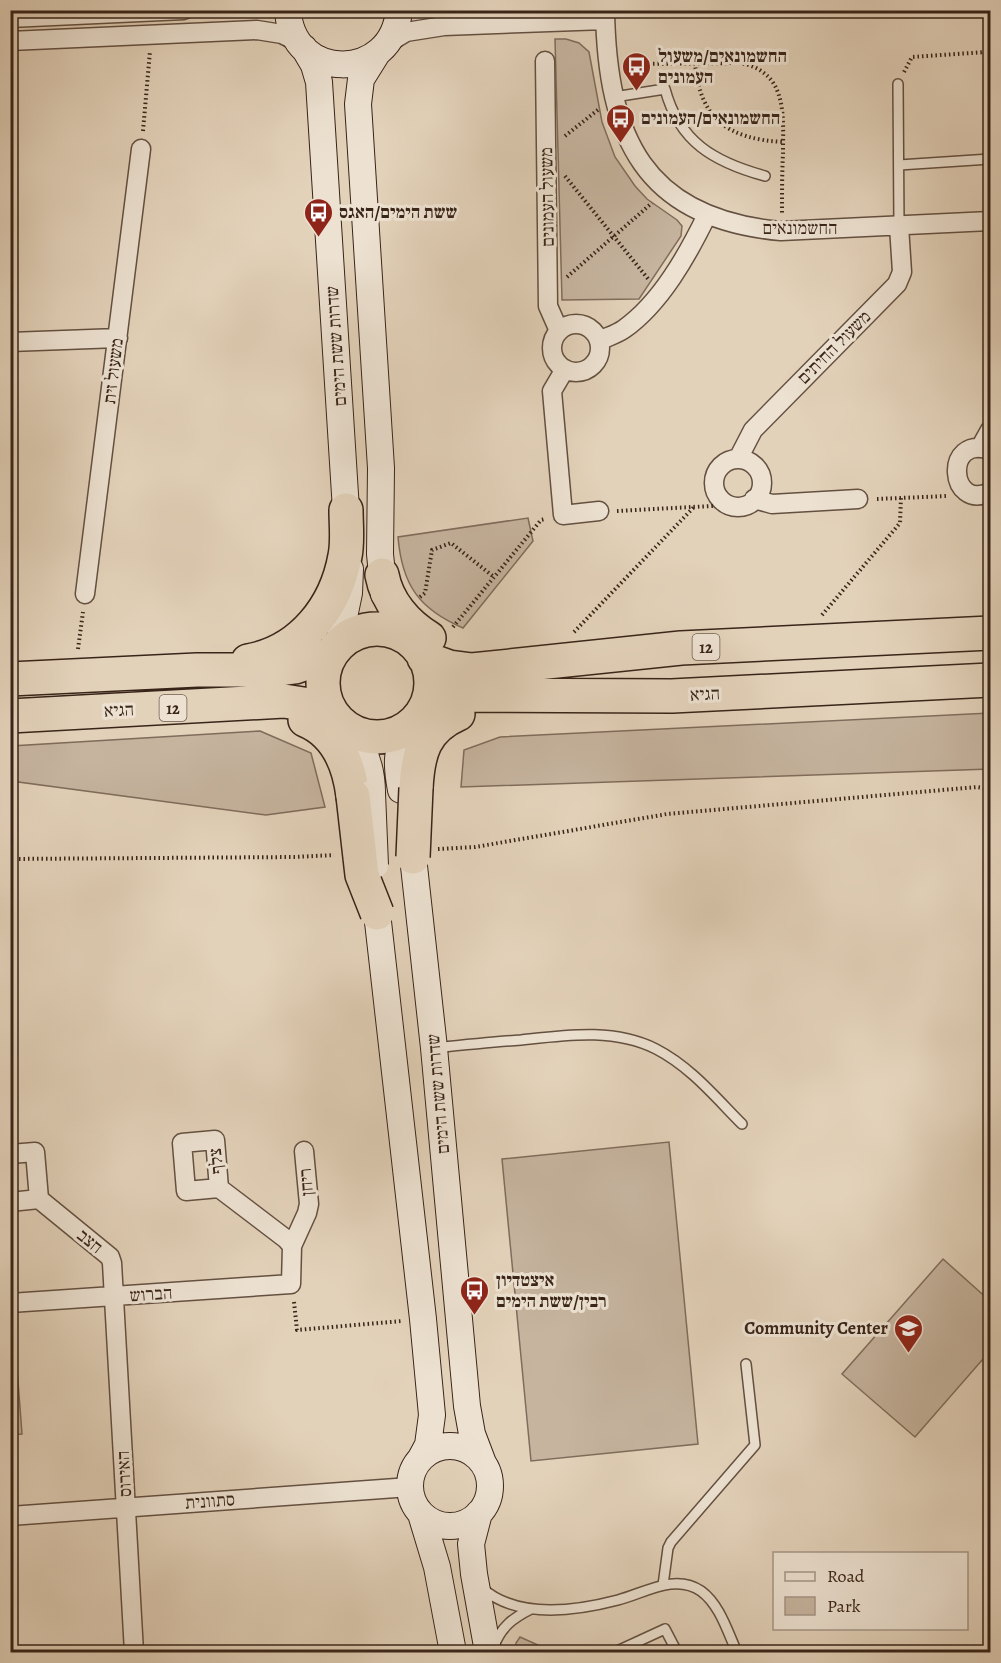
<svg xmlns="http://www.w3.org/2000/svg" width="1001" height="1663" font-family="Alegreya,'Frank Ruhl Libre',serif">
<style>
.green{fill:#c6b49f;stroke:#806c5c;stroke-width:1.5}
.lines{fill:none;stroke-linecap:round;stroke-linejoin:round}
.lane-casing{stroke:#645041;stroke-width:12}
.street-casing{stroke:#645041;stroke-width:21}
.secondary-casing{stroke:#392419;stroke-width:28}
.highway-casing{stroke:#392419;stroke-width:36}
.path{stroke:#392419;stroke-width:4;stroke-dasharray:1.5 3;stroke-linecap:butt}
.lane{stroke:#ede2d2;stroke-width:9}
.street{stroke:#ede2d2;stroke-width:18}
.secondary{stroke:#ede2d2;stroke-width:26}
.highway{stroke:#e3d2ba;stroke-width:33}
.secondary-bridge-casing{stroke:#392419;stroke-width:28;stroke-linecap:butt}
.highway-bridge-casing{stroke:#392419;stroke-width:36;stroke-linecap:butt}
.secondary-bridge{stroke:#ede2d2;stroke-width:26}
.highway-bridge{stroke:#e3d2ba;stroke-width:33}
.labels{text-anchor:middle;stroke-width:6;stroke-linejoin:round;paint-order:stroke}
.shield{fill:#ede2d2;stroke:#6f5d50;stroke-width:1.5}
.shield-label{font-size:16px;font-weight:bold;fill:#392419}
.poi-label{font-size:18px;font-weight:bold;fill:#392419;stroke:#ede2d2;text-anchor:start}
.street-label{font-size:18px;fill:#392419;stroke:#ede2d2}
</style>
<rect width="100%" height="100%" fill="#e3d2ba"/>
<filter id="stains"><feTurbulence type="fractalNoise" baseFrequency=".00333" numOctaves="4"/><feColorMatrix values="0 0 0 0 .2 0 0 0 0 .09 0 0 0 0 .02 0 0 0 .5 -.17"/></filter>
<radialGradient id="worn" r=".72"><stop offset=".6" stop-color="#630" stop-opacity="0"/><stop offset="1" stop-color="#630" stop-opacity=".3"/></radialGradient>
<path class="green" d="M555,39H566L579,43L589,52L602,122L615,157L635,186L647,199L677,220L682,226L681,236L639,299L562,300Z
M528,518L533,541L463,628C419,609 402,585 398,537Z
M990,713V769L461,787L464,750L500,737Z
M260,731L311,753L325,807L266,815L11,781V746Z
M669,1142L698,1444L531,1461L502,1159Z
M943,1259L990,1301V1351L915,1437L842,1374Z
M11,1368H17L22,1434L11,1435Z
M520,1637L549,1650L563,1652H515L516,1643Z"/>
<g class="lines">
<defs>
<path id="lane" d="M898,84L899,226
M614,97L665,89C679,142 714,162 765,176
M899,165L990,159
M434,1048C463,1045 492,1042 521,1040C567,1035 614,1028 656,1049C691,1067 716,1098 742,1124
M663,1585L668,1548L671,1542L755,1445L746,1364
M482,1588C517,1619 576,1611 618,1600C645,1593 675,1573 701,1591C719,1604 727,1630 736,1650L730,1652
M494,1646C501,1627 513,1618 531,1609
M615,1652L665,1629L677,1652"/>
<path id="street" d="M605,10C607,137 644,219 781,231L990,221
M10,18L184,10
M10,41L257,30L282,34L298,42
M388,43L406,32L444,26L605,20
M545,61L548,306L559,331
M552 348a24 24 0 1 1 48 0a24 24 0 1 1-48 0Z
M599,341C607,337 617,334 624,329C661,303 688,254 707,215
M10,342L118,338
M565,369L552,391L563,515L599,511
M980,448L990,430
M990,450C943,434 949,512 990,492
M738,459L753,430L897,284L902,272L899,226
M714 483a24 24 0 1 1 48 0a24 24 0 1 1-48 0Z
M754,499L772,504L858,499
M85,594L141,149
M10,1154L35,1152L39,1199L110,1257L112,1263L134,1652
M10,1202L39,1199
M292,1246L307,1213L309,1204L304,1151
M10,1303L291,1284L292,1246L286,1239L219,1188L186,1191L182,1143L215,1140L219,1188
M10,1516L410,1487"/>
<path id="secondary" d="M288,10C291,82 393,83 399,10
M304,48L314,65L319,82L347,526
M376,55L361,79L358,104L381,468L380,554L384,594
M338,646L349,593L350,569
M348,728C365,747 372,768 372,793
M401,790C396,764 396,751 408,726
M413,857L434,1048L467,1406L472,1434L483,1463
M377,913L423,1319L432,1415L428,1445L421,1458
M410 1486a40 40 0 1 1 80 0a40 40 0 1 1-80 0Z
M479,1513L471,1544L474,1574L488,1652
M421,1514L437,1567L453,1652"/>
<path id="highway" d="M382,575C387,602 406,624 429,638
M323 683a54 54 0 1 1 108 0a54 54 0 1 1-108 0Z
M424,658L449,667L472,670L681,648L990,633
M248,661C301,652 336,607 345,556C348,542 346,525 346,510
M10,679L197,670H271L295,667L331,654
M423,711L446,700L469,695L672,696L990,680
M10,716L284,701L316,706L333,714
M305,720C337,733 349,764 353,796
M416,788C418,753 424,729 458,714"/>
</defs>
<use href="#lane" class="lane-casing"/>
<use href="#street" class="street-casing"/>
<use href="#secondary" class="secondary-casing"/>
<use href="#highway" class="highway-casing"/>
<path class="path" d="M695,63C700,120 729,139 783,142
M626,64L741,63C788,73 783,115 783,153C782,173 782,193 782,213
M904,72L912,57L986,52L990,55
M143,131L150,51
M565,136L599,109
M990,147V134
M990,173V204
M565,176L649,280
M567,277L652,203
M877,499L947,496
M617,511L730,505
M420,597L425,593L432,550L451,543L494,577
M822,615L900,523L901,497
M453,627L541,520L545,519
M574,632L694,507
M78,649L83,612
M438,849L475,847L667,814L977,787L990,789
M10,859L295,857L334,855
M294,1302L297,1330L402,1321"/>
<use href="#lane" class="lane"/>
<use href="#street" class="street"/>
<use href="#secondary" class="secondary"/>
<use href="#highway" class="highway"/>
<defs>
<path id="secondary-bridge" d="M372,793L375,865"/>
<path id="highway-bridge" d="M353,796L362,875L377,913
M413,857L416,788"/>
</defs>
<use href="#secondary-bridge" class="secondary-bridge-casing"/>
<use href="#highway-bridge" class="highway-bridge-casing"/>
<use href="#secondary-bridge" class="secondary-bridge"/>
<use href="#highway-bridge" class="highway-bridge"/>
</g>
<defs>
<symbol id="bus-pin" viewBox="-11 -11 22 30"><path d="M0 17L-7.5 6A9.5 9.5 0 1 1 7.5 6Z" fill="#8f2418" stroke="#ede2d2"/><path d="M-5-6H5V4H4V6H2V4H-2V6H-4V4H-5ZM-3.5-4V0h7V-4ZM-3.5 1.2v1.5H-2V1.2ZM2 1.2v1.5H3.5V1.2Z" fill="#fff"/></symbol>
<symbol id="school-pin" viewBox="-11 -11 22 30"><path d="M0 17L-7.5 6A9.5 9.5 0 1 1 7.5 6Z" fill="#8f2418" stroke="#ede2d2"/><path d="M0-5L7-2L0 1L-7-2ZM-4 1L0 2.5L4 1V4Q0 6-4 4Z" fill="#fff"/></symbol>
</defs>
<g fill-rule="evenodd">
<use href="#bus-pin" x="620" y="50" width="33" height="45"/>
<use href="#bus-pin" x="604" y="102" width="33" height="45"/>
<use href="#bus-pin" x="302" y="196" width="33" height="45"/>
<use href="#bus-pin" x="458" y="1274" width="33" height="45"/>
<use href="#school-pin" x="892" y="1312" width="33" height="45"/>
</g>
<g class="labels">
<g class="shield">
<rect x="692.5" y="634" width="27" height="26" rx="4.5"/>
<rect x="159.5" y="695" width="27" height="26" rx="4.5"/>
</g>
<g class="shield-label">
<text x="706" y="653">12</text>
<text x="173" y="714">12</text>
</g>
<g class="poi-label">
<text x="658" y="62">החשמונאים/משעול<tspan x="658" dy="21">העמונים</tspan></text>
<text x="641" y="124">החשמונאים/העמונים</text>
<text x="339" y="218">ששת הימים/האגס</text>
<text x="496" y="1286">איצטדיון<tspan x="496" dy="21">רבין/ששת הימים</tspan></text>
<text x="888" y="1334" text-anchor="end">Community Center</text>
</g>
<g class="street-label">
<text transform="translate(547 197) rotate(-91)" y="6">משעול העמונים</text>
<text x="800" y="234">החשמונאים</text>
<text transform="translate(336 346) rotate(-94)" y="6">שדרות ששת הימים</text>
<text transform="translate(834 347) rotate(-45)" y="6">משעול החיתים</text>
<text transform="translate(113 371) rotate(-83)" y="6">משעול זית</text>
<text transform="translate(705 694) rotate(-3)" y="6">הגיא</text>
<text transform="translate(119 710) rotate(-3)" y="6">הגיא</text>
<text transform="translate(438 1094) rotate(-95)" y="6">שדרות ששת הימים</text>
<text transform="translate(216 1161) rotate(-96)" y="6">צלף</text>
<text transform="translate(306 1182) rotate(-95)" y="6">ריחן</text>
<text transform="translate(90 1241) rotate(39)" y="6">חצב</text>
<text transform="translate(151 1294) rotate(-4)" y="6">הברוש</text>
<text transform="translate(124 1474) rotate(-93)" y="6">האירוס</text>
<text transform="translate(210 1501) rotate(-4)" y="6">סתוונית</text>
</g>
</g>
<rect width="1001" height="1663" fill="none" stroke="#e3d2ba" stroke-width="36"/>
<rect x="12" y="12" width="977" height="1639" fill="none" stroke="#392419" stroke-width="3"/>
<rect x="18" y="18" width="965" height="1627" fill="none" stroke="#392419" stroke-width="1.5"/>
<rect x="773" y="1552" width="195" height="78" fill="#ede2d2" stroke="#a59688" stroke-width="1.5"/>
<rect x="785" y="1572" width="30" height="9" fill="#ede2d2" stroke="#a59688" stroke-width="1.5"/>
<text x="827" y="1582" font-size="18" fill="#392419">Road</text>
<rect x="785" y="1597" width="30" height="18" fill="#c6b49f" stroke="#a59688" stroke-width="1.5"/>
<text x="827" y="1612" font-size="18" fill="#392419">Park</text>
<rect width="100%" height="100%" filter="url(#stains)"/>
<rect width="100%" height="100%" fill="url(#worn)"/>
</svg>
